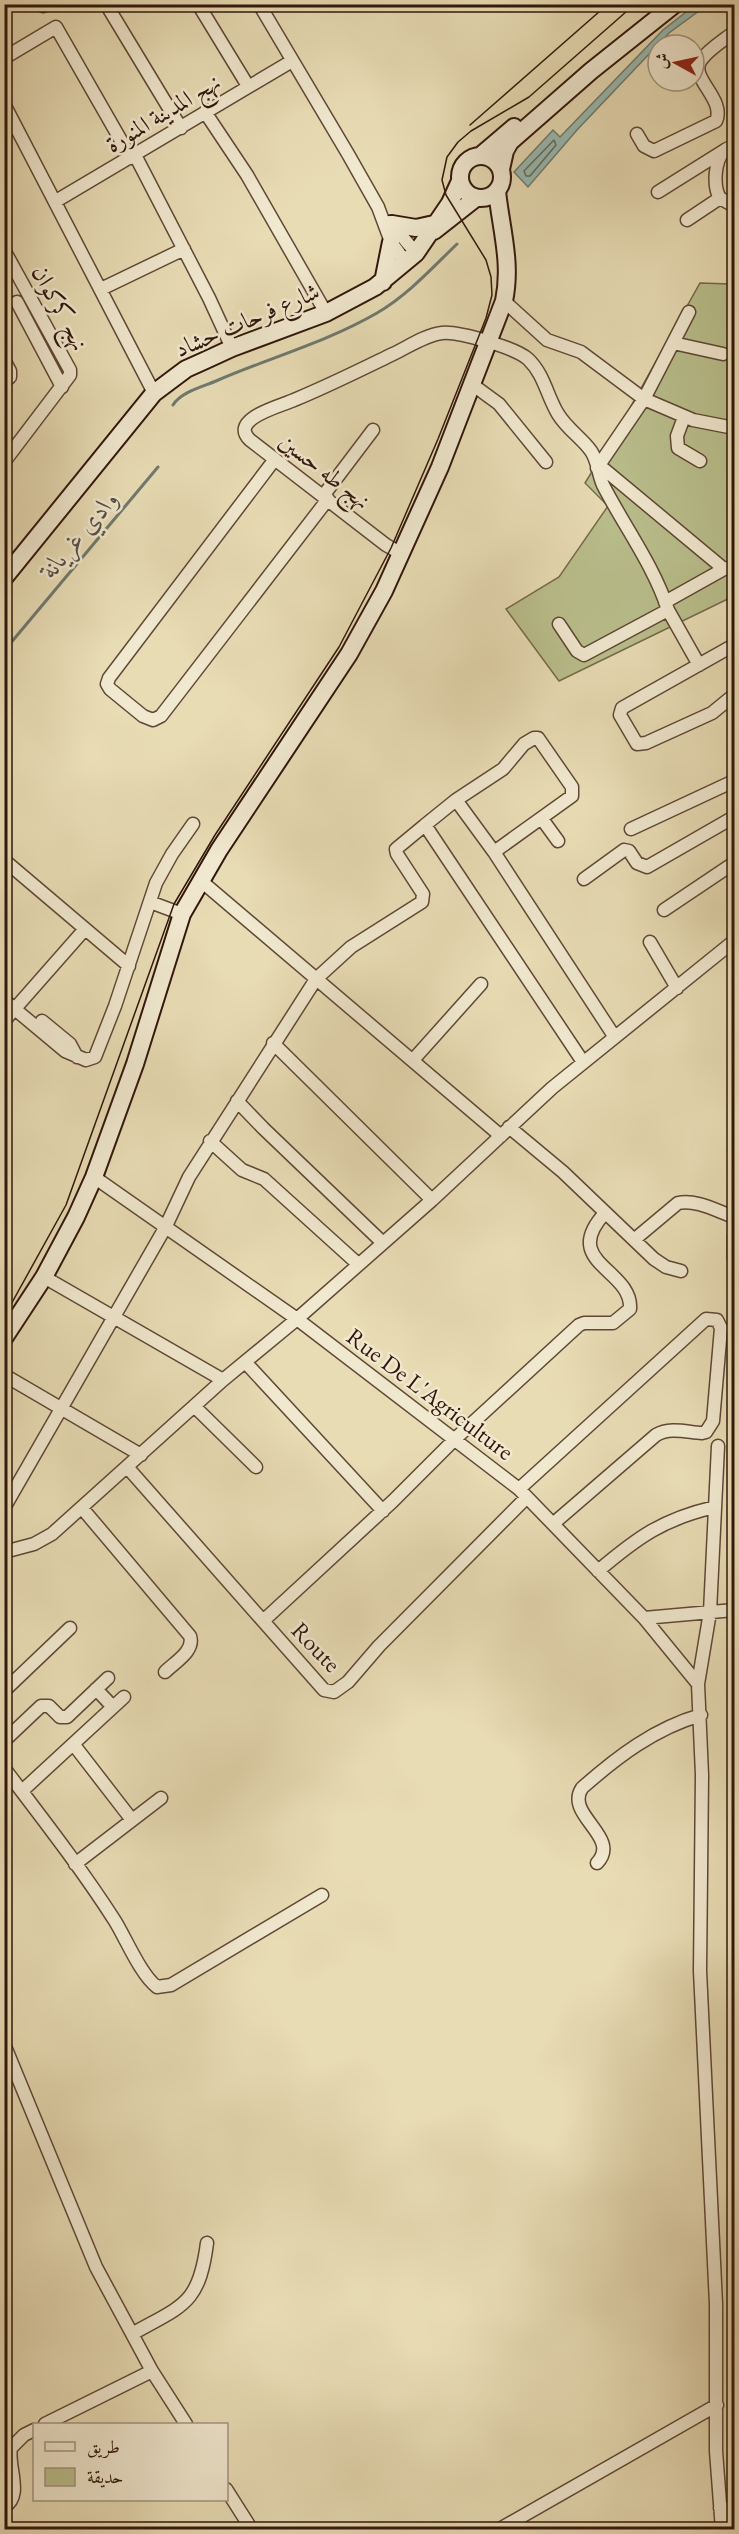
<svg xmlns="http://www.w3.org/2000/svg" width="739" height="2534" font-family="'EB Garamond',Amiri,serif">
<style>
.green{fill:#b9bf8c;stroke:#756a4c;stroke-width:1.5}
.water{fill:#98bbb2;stroke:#6f796f;stroke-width:1.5}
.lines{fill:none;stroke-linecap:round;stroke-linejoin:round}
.shore{stroke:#64685e;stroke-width:1.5}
.stream{stroke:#6f796f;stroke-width:3}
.street-casing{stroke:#5f4836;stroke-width:15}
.secondary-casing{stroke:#31160b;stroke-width:20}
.street{stroke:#f0e8cf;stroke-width:12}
.secondary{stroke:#f0e8cf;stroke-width:16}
.tram{stroke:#31160b;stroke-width:1.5}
.labels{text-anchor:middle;stroke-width:5;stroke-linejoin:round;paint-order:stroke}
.street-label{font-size:24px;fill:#31160b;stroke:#f0e8cf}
.water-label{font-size:26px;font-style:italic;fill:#555045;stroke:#f0e8cf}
</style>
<rect width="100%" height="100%" fill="#e8dcb5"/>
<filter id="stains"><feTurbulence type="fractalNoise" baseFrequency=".00333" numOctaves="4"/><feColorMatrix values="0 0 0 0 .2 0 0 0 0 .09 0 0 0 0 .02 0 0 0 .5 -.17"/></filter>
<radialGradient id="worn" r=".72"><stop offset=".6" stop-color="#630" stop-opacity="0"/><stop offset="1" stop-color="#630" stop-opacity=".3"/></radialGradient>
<path class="green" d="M700,283L730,284L734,596L559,681L506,609L559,577L608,506L585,483L617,431Z"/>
<path class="water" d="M695,5H707L669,33L577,130L528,187L514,172L553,130L560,137L663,30Z"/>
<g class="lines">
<path class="shore" d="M554,140L556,145L530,176H526L524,171Z"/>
<path class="stream" d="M173,405C181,392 202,387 216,381C269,358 327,342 377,313C408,295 432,268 457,244
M4,651L158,467"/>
<defs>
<path id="street" d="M106,4L181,128
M198,4L248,86
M259,4L348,154L378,207L391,242L406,263
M43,6L46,4
M4,58L56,27L131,158
M4,104L154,393
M205,112L247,175L326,313
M637,134L644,146L654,151L716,121C726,99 688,77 701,60C709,49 724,40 734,32
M734,146C731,147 728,148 725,150C714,160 713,187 720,198L734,206
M135,155L209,298L232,348
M658,192L725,150
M56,201L292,61
M687,220L720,198
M390,222L416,253
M4,250L70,370V375L4,462
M101,289L184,249
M504,301L547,340L581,352L644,399L693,420L734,428
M17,302L62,387
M673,343L723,354
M4,360L10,371V377L4,382
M473,385L499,404L546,462
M684,417L677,436L678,448L700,461
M275,459L109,678L107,684L110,689L143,716L153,720L161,716L328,499
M599,465L724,569
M597,468L644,399L689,312
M323,496L373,430
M402,554L386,545L250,440C228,419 281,406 294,400C328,386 360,370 393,354C408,347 425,335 442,333C458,331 516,348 528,359C544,374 547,396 558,414C567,429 582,438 591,451C598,461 598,474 603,485C624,526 654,566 668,610
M665,602L724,569L734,567
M559,624L577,651L584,655L668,610L699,665
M734,645L622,708L620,715L637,744L646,743L712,713L734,695
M456,800L494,852L614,1036
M542,819L558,841
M425,825L456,800L503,769L524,744L534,738H538L572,787V796L494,852
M631,829L734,781
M4,860L129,966
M584,879L624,850L629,851L637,863L647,867L734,817
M200,880L501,1136
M150,902L182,914
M664,910L734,863
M650,942L677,988
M4,1000L65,1051L86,1060L95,1057L115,1006L156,883L172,854L193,824
M4,1021L85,929
M42,1021L70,1044L77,1057
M273,1043L432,1200
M413,1060L481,984
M237,1101L263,1128L383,1243
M509,1127L563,1172L654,1259L666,1267L681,1271
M210,1141L242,1170L264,1179L358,1264
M94,1177L297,1319L519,1489L644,1618L698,1684L702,1775L700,1971L716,2304V2451L722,2530
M734,1236V1259
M635,1239L678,1203C696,1199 717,1211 734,1217
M44,1277L223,1380
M246,1363L383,1511
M4,1375L141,1455
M194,1406L256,1467
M128,1468L263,1621
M519,1489L706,1319L717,1320L721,1328L713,1421L706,1432L702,1433C686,1432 670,1427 656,1435L554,1523
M527,1497L379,1646L348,1682L334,1692L324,1690L263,1621L393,1501L456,1438L579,1325L584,1323H613L630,1309C633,1269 559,1263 605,1213
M4,1508L165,1228L189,1177L316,979L351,947L422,902L423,894L397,854L396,849L425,825L583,1062
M82,1508L190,1636C195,1651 175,1662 165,1672
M4,1552L34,1544L52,1534L223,1380L297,1319L432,1200L552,1088L734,941
M598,1571C638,1537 663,1519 715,1507
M644,1618L734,1610
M698,1684L710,1612L718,1446
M96,1689L113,1707
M4,1691L70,1628
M4,1741L41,1706H49L60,1717H67L108,1678
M74,1745L132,1820
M4,1768C42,1818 81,1868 115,1921C126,1939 141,1975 157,1987L171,1985L322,1895
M22,1791L124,1697
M597,1863C622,1837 564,1815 582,1788C617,1757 655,1728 701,1715
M75,1864L161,1798
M4,2044L96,2267L152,2371L186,2424
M132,2334C183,2305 199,2305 207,2243
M45,2424L152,2371
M226,2489L252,2530
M4,2507C24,2496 7,2466 11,2448L24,2435L34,2430
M720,2508L734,2509
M498,2530L717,2405"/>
<path id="secondary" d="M460 177a21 21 0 1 1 42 0a21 21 0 1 1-42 0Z
M480,156L514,127
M501,169L505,151L510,142L591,71L675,4
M392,224L416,228L434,224
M434,231L476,198
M383,282L391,242
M4,578L154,393L186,369L206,360L232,348L326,313L375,287L416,253L450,203L460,181
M4,1338L44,1277L76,1217L94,1177L135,1064L182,914L219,850L349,654L384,591L440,467L504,301C512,263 501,229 497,191"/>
</defs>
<use href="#street" class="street-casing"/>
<use href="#secondary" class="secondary-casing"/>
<use href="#street" class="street"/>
<use href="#secondary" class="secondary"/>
<path class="tram" d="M470,125L608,4
M4,1317L66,1205L174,904L215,835L339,647L391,548L438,439L486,318L492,295L491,277L486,260L446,195L442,180L447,157L458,142L471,131L529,97L635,4"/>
</g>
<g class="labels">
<g class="street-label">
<text transform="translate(163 113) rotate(-31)" y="8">نهج المدينة المنورة</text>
<text transform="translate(60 308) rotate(62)" y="8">نهج كركوان</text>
<text transform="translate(247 320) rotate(-23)" y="8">شارع فرحات حشاد</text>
<text transform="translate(325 471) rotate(38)" y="8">نهج طه حسين</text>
<text transform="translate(430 1394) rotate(37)" y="8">Rue De L'Agriculture</text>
<text transform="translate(316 1647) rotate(46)" y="8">Route</text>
</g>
<g class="water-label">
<text transform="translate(79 534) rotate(-50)" y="9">وادي غريانة</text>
</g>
</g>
<rect width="739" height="2534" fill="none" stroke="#e8dcb5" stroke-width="24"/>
<rect x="6" y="6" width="727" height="2522" fill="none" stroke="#31160b" stroke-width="3"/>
<rect x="12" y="12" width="715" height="2510" fill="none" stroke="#31160b" stroke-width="1.5"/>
<rect x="33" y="2423" width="195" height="78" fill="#f0e8cf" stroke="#a49481" stroke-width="1.5"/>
<rect x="45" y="2442" width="30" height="9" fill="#f0e8cf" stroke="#a49481" stroke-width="1.5"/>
<text x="87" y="2453" font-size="18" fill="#31160b">طريق</text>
<rect x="45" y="2468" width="30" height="18" fill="#b9bf8c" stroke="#a49481" stroke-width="1.5"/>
<text x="87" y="2483" font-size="18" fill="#31160b">حديقة</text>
<g transform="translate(676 63) rotate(278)"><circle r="28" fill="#f0e8cf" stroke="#a49481" stroke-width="1.5"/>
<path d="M0-4.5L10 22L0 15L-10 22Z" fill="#8f2418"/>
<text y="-9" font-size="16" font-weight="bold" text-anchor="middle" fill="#31160b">ش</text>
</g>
<rect width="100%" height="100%" filter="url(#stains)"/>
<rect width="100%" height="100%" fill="url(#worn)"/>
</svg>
